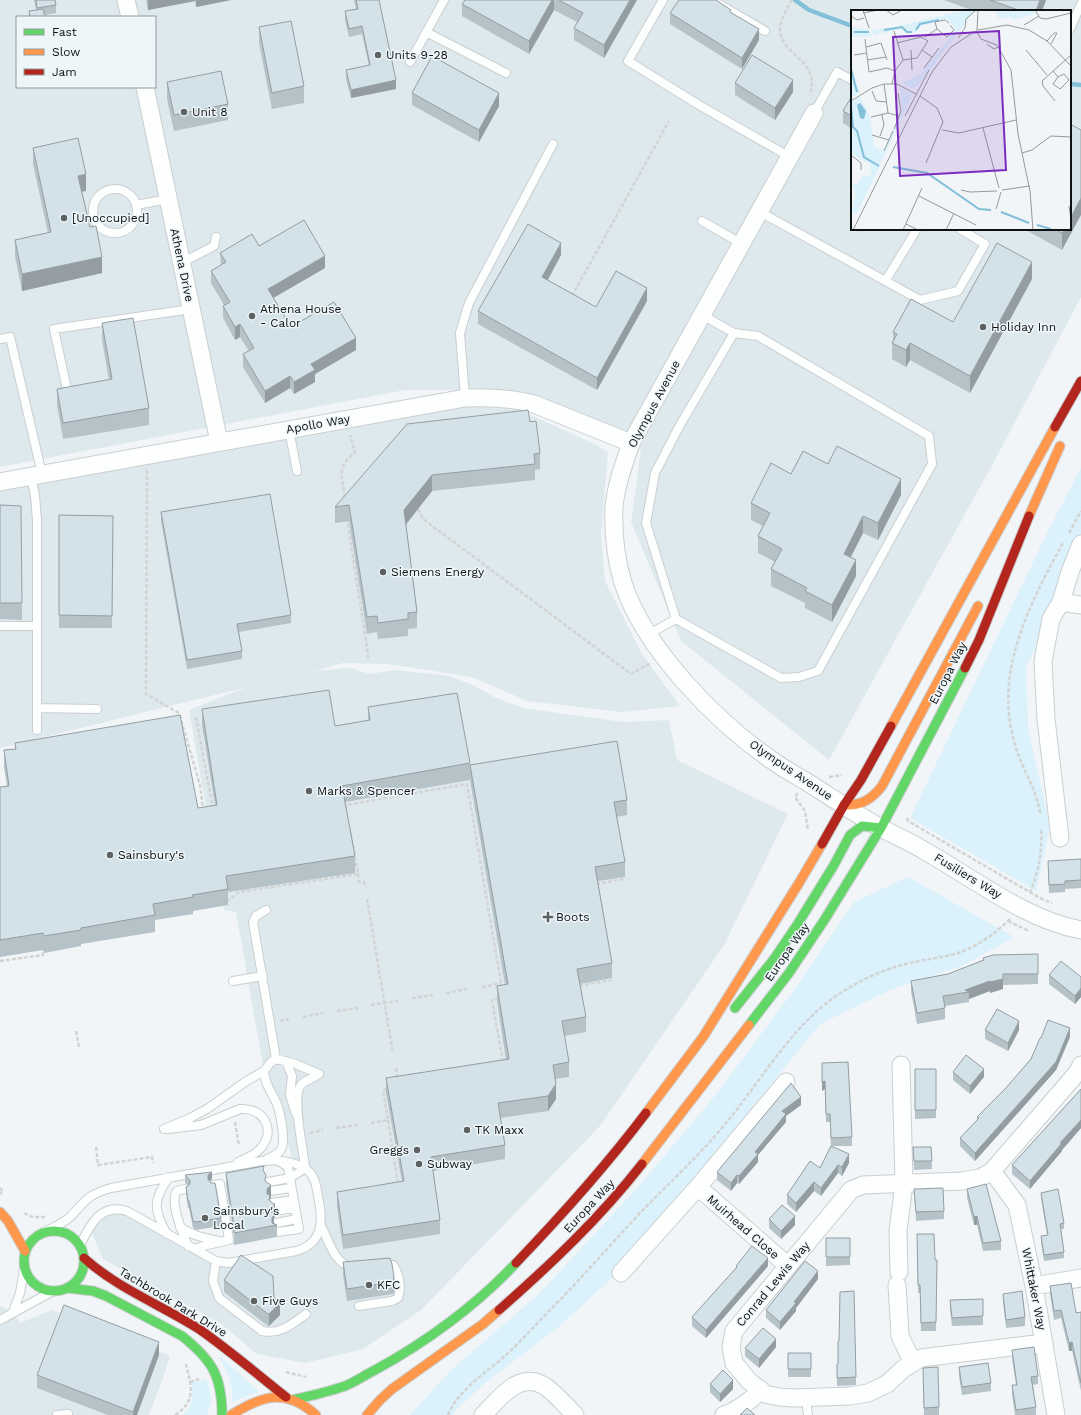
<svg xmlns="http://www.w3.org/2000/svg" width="1081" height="1415" font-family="'Work Sans',sans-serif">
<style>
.built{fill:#dee9ee;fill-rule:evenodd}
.green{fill:#dbf1fb}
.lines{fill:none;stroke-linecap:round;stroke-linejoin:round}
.stream{stroke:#82bfd8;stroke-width:4.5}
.lane-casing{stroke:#cbced0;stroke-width:10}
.street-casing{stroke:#cbced0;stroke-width:19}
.fast-casing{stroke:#cbced0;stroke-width:11}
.slow-casing{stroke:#cbced0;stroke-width:11}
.jam-casing{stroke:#cbced0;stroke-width:11}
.path{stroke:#d2d4d4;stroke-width:2.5;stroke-dasharray:4 2;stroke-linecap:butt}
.lane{stroke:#fdfefe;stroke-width:8}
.street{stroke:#fdfefe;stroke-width:17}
.fast{stroke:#63d668;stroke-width:9}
.slow{stroke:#ff974d;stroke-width:9}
.jam{stroke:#b3261e;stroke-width:9}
.wall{fill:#b5c2c8}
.shaded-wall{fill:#949ea2}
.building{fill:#d3e1e8;stroke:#949ea2}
.poi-dot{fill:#5d6162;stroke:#eef6fa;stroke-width:1.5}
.labels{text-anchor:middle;stroke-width:3;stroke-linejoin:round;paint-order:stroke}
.poi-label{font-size:12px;fill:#0e1112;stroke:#eef6fa;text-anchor:start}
.street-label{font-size:12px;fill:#0e1112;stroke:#eef6fa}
.inset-river{fill:none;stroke:#82bfd8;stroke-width:2}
.inset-road{fill:none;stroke:#969a9b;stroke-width:1}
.view{fill:#7b2cbf;fill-opacity:0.15;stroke:#7b2cbf;stroke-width:2}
.inset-edge{fill:none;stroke:#0e1112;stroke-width:2}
</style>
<rect width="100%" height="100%" fill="#f1f5f7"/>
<path class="built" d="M0,0H1081V297L997,456L829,760L681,641L631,522L641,450L586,421L508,390H405L0,467ZM852,11H1070V229H852ZM17,17H155V87H17Z
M460,405L520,410L590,442L608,452L601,535L605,581L642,654L680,706L622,712L527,701L472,677L388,664L343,663L314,671L351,668L369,674L396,670L449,676L473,685L494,697L523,708L623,722L669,720L677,760L788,814L724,945L600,1126L421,1310L363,1349L305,1363L257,1354L220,1323L103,1259L89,1227L105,1212L127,1211L216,1261L303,1249L321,1220L315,1179L293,1163L278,1105L264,1071L236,912L224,910L189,710L247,687L0,748V488Z
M0,1306L13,1312L20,1323L52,1310L170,1356L163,1378L149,1415H0Z"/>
<path class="green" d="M1081,468V556L1026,667L1028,728L1050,827L1036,891L910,818L1048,531Z
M908,877L1014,937L962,966L890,990L820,1024L754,1105L696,1183L627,1264L562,1324L485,1383L454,1412L453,1415H410L451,1370L540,1293L645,1179L714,1097L797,986L854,902Z
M221,1357L259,1392L232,1402C234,1386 228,1373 220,1359Z
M206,1379L212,1399L207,1415H182C194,1407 193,1394 192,1382Z"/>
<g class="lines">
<path class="stream" d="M795,0L809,10L852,26
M1070,84L1081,85"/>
<defs>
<path id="lane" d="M663,0L628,61L699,105L790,157
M712,0L765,31
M1070,29L1081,4
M426,32L506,73
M410,62L444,0
M814,113L837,72L852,80
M93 211a22 22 0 1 1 44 0a22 22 0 1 1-44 0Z
M136,205L168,199
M760,212L920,300L958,291L985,244L960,229
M702,221L742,244
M181,263L214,246L216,237
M886,280L917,229
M702,315L734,333
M0,339L10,337L42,474
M66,385L54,329L191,309
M465,398L460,333L469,303L553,144
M289,430L297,471
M31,476L35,496L37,520V730
M0,626H37
M649,634L676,619L781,678L799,677L818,671L932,464L929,436L758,336L734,333L680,425L655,473L646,523L676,619
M37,708L97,709
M266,910L256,916L253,922L276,1059
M233,981L263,976
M286,1061L292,1076L290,1095L296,1114
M264,1071C264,1082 270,1090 275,1100C280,1109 287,1143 280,1151C277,1155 271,1157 267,1159
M164,1129L190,1118L207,1109L245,1082L264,1071L271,1062L276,1059L293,1063L319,1074
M168,1129L201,1125L240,1109C264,1107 277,1131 260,1149C255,1155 245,1159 238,1162
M305,1168C304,1152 291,1097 301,1085C304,1081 315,1077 319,1074
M268,1182L290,1178L305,1168
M185,1189L177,1191C169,1202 183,1234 188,1246
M270,1191L291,1188
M272,1203L294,1200
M274,1211L295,1208
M276,1223L297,1219
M321,1226C329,1241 334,1263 352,1268
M180,1227C192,1236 205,1238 220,1241
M44,1232C53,1228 61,1224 69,1218C86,1201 86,1195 111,1188L262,1161C277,1160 291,1160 304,1168C315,1174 316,1185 318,1196C323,1220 324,1243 296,1251L228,1263L216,1261L127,1211C100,1203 90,1225 80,1245
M277,1232L299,1229L288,1167L279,1161
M167,1234C153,1210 153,1200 169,1177
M194,1249L203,1246L229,1240L220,1184L213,1185
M216,1261L213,1281L219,1298L262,1331C280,1335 292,1324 306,1314
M359,1306L392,1301L398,1298C402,1287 399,1274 393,1265H383
M13,1312L20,1293L24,1269
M0,1320L53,1291
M806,1398L808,1415
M57,1415L68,1414"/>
<path id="street" d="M126,0L130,17
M145,87L219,442
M814,113L631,443C624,464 616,485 614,507C613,531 616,560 623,583C645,650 718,724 776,763C786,770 797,776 807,782C831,797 854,813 879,827C894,835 910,842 925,851C973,878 1026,920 1081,930
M0,482L465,398C489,397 511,398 534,404L631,443
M1061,602L1081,605
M1060,838L1046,719L1043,661L1051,619L1061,602L1070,572L1081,544
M992,1171L1017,1205L1034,1286L1056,1415
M698,1187L788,1266
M899,1272L898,1231L904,1183L901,1065
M621,1273L698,1187L786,1082
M897,1285L900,1336L913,1363
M1034,1286L1081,1278
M1044,1343L921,1358L903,1369L887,1384L868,1393L850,1396L793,1398L779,1397L765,1394L749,1381L734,1363L731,1347L734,1331L851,1190L863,1185L962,1181L980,1178L992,1171L1071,1080L1079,1070L1081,1065
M483,1415C500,1398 520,1369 546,1387C557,1395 566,1406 575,1415
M724,1415C739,1410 750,1401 761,1390"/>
<path id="fast" d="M735,1008L774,959L797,925L834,865L850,835L862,826L881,828
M749,1025L789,973L825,919L881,828L965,668
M24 1261a30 30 0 1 1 60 0a30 30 0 1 1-60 0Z
M67,1288L93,1291L106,1296L182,1336C212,1360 222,1376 222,1415
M292,1400C310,1396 328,1392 345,1386C355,1382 365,1375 375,1370C425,1343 477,1305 516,1263"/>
<path id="slow" d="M1029,516L1060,446
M891,726L1055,427
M844,805C861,806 872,799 882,786L978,606
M646,1113L703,1037L799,883L822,844
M642,1164L749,1025
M0,1212L8,1221L25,1251
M231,1415C263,1395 286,1388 316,1415
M367,1415L380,1400L392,1389L483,1324L499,1310"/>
<path id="jam" d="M1055,427L1081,381
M965,668L979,640L1029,516
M822,844L844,805L861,780L891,726
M84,1258C117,1288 161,1305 199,1329C229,1350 257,1374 286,1397
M516,1263C562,1215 606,1166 646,1113
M499,1310C550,1265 600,1218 642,1164"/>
</defs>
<use href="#lane" class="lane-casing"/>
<use href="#street" class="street-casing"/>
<use href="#fast" class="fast-casing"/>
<use href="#slow" class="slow-casing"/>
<use href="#jam" class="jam-casing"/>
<path class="path" d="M792,0C787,9 781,18 780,28C779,48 802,56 809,71C813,78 812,87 810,95
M572,296L669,121
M147,470L146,694L179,713L200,785L203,809
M345,497C342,476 336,466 355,453L350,435
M418,509L423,519L631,674L651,663
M347,518L369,661
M1069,533L1081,511
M196,717L213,809
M829,777L842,775
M798,793L795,797L805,811L808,830
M346,809V805L467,784L502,988
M1040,813C1036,787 1020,766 1014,741C994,671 1030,603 1063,543
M907,818L908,821L1040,898L1052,903
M358,874L359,882H364L365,886
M596,884L624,879
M1030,893C1038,873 1043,850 1041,828
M367,899L393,1053
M226,900H229L239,892L358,874L350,829
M1008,921L1029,931
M0,961L43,955L41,947
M579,986L612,980
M482,987L501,983
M446,993L467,989
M412,998L433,995
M499,999L492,1000L503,1062L501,1063
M371,1005L398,1001
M337,1011L358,1008
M303,1017L323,1013
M280,1021L289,1019
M76,1031L79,1047
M396,1068L398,1079
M388,1120L398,1184
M235,1122L239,1146
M371,1123L388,1120L383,1090L389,1089
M336,1128L358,1125
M310,1133L323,1130
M96,1147L98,1165L152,1157L153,1163
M0,1188L3,1192L0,1194
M24,1213L32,1217H47
M286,1372L306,1377
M190,1382L199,1379
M175,1415C197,1401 191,1386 186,1364
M448,1415C457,1391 487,1372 506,1355C524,1338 540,1320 557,1303C586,1273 613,1242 641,1212C669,1183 700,1155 726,1123C761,1081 791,1027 836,996C855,983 877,972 899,966C917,960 936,959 955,954C976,947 994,935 1010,919"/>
<use href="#lane" class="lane"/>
<use href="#street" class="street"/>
<use href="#fast" class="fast"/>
<use href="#slow" class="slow"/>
<use href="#jam" class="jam"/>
</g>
<path class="wall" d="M34,0H55L56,5V13L45,15V17H29V11L36,10Z
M146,0H231L196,7L195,1L148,10Z
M354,0H379L396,89L351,98L346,79V70L369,66L362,34L349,37L345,20V11L356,9Z
M465,0H637L604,58L574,40V28L577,22L554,10L529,54L462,16V4Z
M944,0H1046L1042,11H974Z
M670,13L759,40L742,69L670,24Z
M259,27L304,86V103L272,109L259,43Z
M167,82L228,104V120L174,131L167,99Z
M735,83L793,92L775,120L735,95Z
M412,93L499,106L479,142L412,105Z
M852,96V129L843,123V111Z
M33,148L86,191L82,192L90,227L102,273L22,291L15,256V240L48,233L33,164Z
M1024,229H1070L1062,250Z
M259,246L325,268L273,298L291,327L356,350L315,374V382L294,394L290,388L265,403L243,367V354L249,351L240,337L235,340L223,318V306L224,305L211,283V271L221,265L220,253Z
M561,255L548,280L596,307L647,301L597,390L478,324V311Z
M1032,279L970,393L910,360L906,367L892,359V343L893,340V332L953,322Z
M102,323L149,408V425L63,439L57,405V389L109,380L102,340Z
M530,422L540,453V469L535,470V480L432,491L406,524L417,612V628L408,629V636L378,639L377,632L367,634L349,521L335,523V507Z
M828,464L901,495L878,540L863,533L851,557L856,576L832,622L805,608V603L771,586V569L775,562L758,553V536L763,526L751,520V503L791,474Z
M0,505L22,603V620L0,619Z
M161,512L291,615V623L239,632L242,651V659L187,669L161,521Z
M59,515L113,516L112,628H59Z
M368,707L470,763V765L627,800V815L616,817L625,862V877L598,881L612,963V978L580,984L586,1017V1032L564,1036L569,1062V1077L555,1079L556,1099L548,1111L500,1118L505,1145V1159L433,1171L440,1220V1234L343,1249L337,1207V1192L402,1182L386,1093V1078L506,1060L497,1001V986L505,985L470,780L345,802L355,856V873L228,892V905L193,911V914L155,920V932L81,944V946L44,953L43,950L0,957V787L7,786L4,767V750L15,749V743L198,808L215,805L202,725V709L335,726L368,721Z
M1081,859V888L1065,889V892L1049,893L1048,861Z
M1038,954V984L1003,985V989L990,993V991L969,999V1002L945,1006V1019L917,1024L911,991V981L948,974L983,960V958Z
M1049,975L1081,977V997L1075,1004L1049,984Z
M985,1030H1019L1008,1051L985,1039Z
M1070,1037L1056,1070L975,1161L960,1146V1138L977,1120V1117L1005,1089L1031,1059L1041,1038Z
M822,1063L852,1137V1146H832L849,1163L842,1176L838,1173L821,1196L814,1191L796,1212L787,1204V1195L820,1168L831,1146L830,1122H826L825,1089L822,1091Z
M915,1069H936V1118L915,1119Z
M953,1072L984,1077L970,1094L953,1080Z
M791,1083L801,1105L786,1116V1122L758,1155V1162L739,1184L737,1183L731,1191L717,1180V1172Z
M1081,1089V1128L1062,1150V1151L1030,1189L1012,1174V1165Z
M913,1147H931L932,1169L914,1170Z
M264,1172L266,1182L271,1198L270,1199V1201L275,1216L274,1218V1223L277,1225V1237L234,1245V1235L226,1185V1173Z
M185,1175L212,1179L209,1181L221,1218V1226L196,1230L193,1228L189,1208H188L186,1194V1187L188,1185L185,1183Z
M914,1189L944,1211V1219L916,1221Z
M967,1189L1001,1241V1250L983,1251L977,1225H974L967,1198Z
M1041,1193L1064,1223V1229H1061L1064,1252V1258L1044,1261L1041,1242V1236L1047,1235L1041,1198Z
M769,1219L795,1225L781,1239L769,1228Z
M826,1238H850V1265L826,1266Z
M917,1243L935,1260H937L936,1331H921L920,1293H918Z
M343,1262L392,1264L394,1290L393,1294L347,1301L343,1275Z
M736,1266H768L706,1338L692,1326V1317L736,1268Z
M818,1279L796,1308V1311L780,1330L766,1318V1310Z
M224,1280L274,1297L280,1315L269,1326H268L224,1292Z
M1050,1286L1076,1313L1081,1312V1391L1072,1351H1069L1061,1318L1054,1320L1050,1294Z
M1003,1294L1025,1317V1326L1006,1328L1003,1302Z
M983,1299V1325L952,1326L950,1309V1300Z
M776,1347L759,1368L745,1356V1348Z
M1012,1350L1038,1376V1384L1033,1385L1036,1407V1415H1015L1012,1394V1385H1016L1012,1358Z
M788,1353H811V1377H788Z
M159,1355L137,1415H108L37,1388V1375Z
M837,1364L856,1377V1385L837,1386Z
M959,1367L991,1383V1391L962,1395L959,1376Z
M923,1368L939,1407V1415H924Z
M710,1384L733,1389L720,1402L710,1392Z"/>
<path class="shaded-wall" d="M148,0H195V1L148,10Z
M196,0H231L196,7Z
M552,0H554V10L529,54V41Z
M630,0H637L604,58V45Z
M1040,0H1046L1042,11H1036Z
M759,29V40L742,69V58Z
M396,80V89L351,98V90Z
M793,80V92L775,120V108Z
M499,93V106L479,142V130Z
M86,174V191L78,192V176Z
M1081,198V215L1062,250V233L1065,229H1070V219Z
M561,243V255L542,290V277Z
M325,256V268L268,301V289Z
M102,257V273L22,291V274Z
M1032,262V279L970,393V376Z
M647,288V301L597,390V378Z
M240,324V337L235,340V327Z
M356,338V350L315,374V382L294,394V382L311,364Z
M910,343V360L906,367V350Z
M290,376V388L265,403V391Z
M432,475V491L404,527V510Z
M901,479V495L878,540V523Z
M863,516V533L844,570V554Z
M856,560V576L832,622V605Z
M1003,979V989L990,993V982Z
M990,981V991L969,999V992L965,990Z
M1081,988V997L1075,1004V996Z
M1019,1021V1030L1008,1051V1043Z
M1070,1028V1037L1056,1070L975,1161V1153Z
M984,1069V1077L970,1094V1086Z
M825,1081V1089L822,1091V1082Z
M556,1084V1099L548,1111V1096Z
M801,1097V1105L786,1116V1122L758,1155V1162L739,1184V1176L755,1152L782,1111Z
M1081,1120V1128L1062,1150V1151L1030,1189V1181L1060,1143Z
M849,1154V1163L842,1176V1167Z
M838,1165V1173L821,1196V1188Z
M212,1172V1179L208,1183V1186V1175Z
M737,1175V1183L731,1191V1183Z
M814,1182V1191L796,1212V1203Z
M271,1185V1198L270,1199V1208L267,1189Z
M275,1204V1216L274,1218V1226L271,1221V1208Z
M795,1216V1225L781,1239V1231Z
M977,1216V1225H974V1217Z
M768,1258V1266L706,1338V1330Z
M818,1271V1279L796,1308V1311L780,1330V1322L794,1302Z
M394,1277V1290L393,1294V1282Z
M280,1303V1315L269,1326V1314Z
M776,1339V1347L759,1368V1359Z
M159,1342V1355L137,1415H133V1412Z
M1072,1342V1351H1069V1343Z
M733,1380V1389L720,1402V1394Z"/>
<path class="building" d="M36,0H55L56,5L37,8Z
M356,0H379L396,80L351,90L346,70L370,65L362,26L349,29L345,11L358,9Z
M465,0H552L529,41L462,4Z
M559,0H630L604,45L574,28L583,13Z
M679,0H716L731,10L730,12L759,29L742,58L670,13Z
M990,0H1040L1036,11H1021Z
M43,9L45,17H30L29,11Z
M291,21L304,86L272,93L259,27Z
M752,55L793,80L775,108L735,83Z
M432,56L499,93L479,130L412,93Z
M221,71L228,104L174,115L167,82Z
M852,96V116L843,111Z
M1070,124L1081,130V198L1070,219Z
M78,138L86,174L78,176L90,227L96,226L102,257L22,274L15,240L51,232L33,148Z
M304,220L325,256L268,289L291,327L334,302L356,338L311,364L315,370L294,382L290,376L265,391L243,354L254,348L240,324L235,327L223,306L230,302L211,271L226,262L220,253L252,234L259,246Z
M528,224L561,243L542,277L596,307L616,271L647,288L597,378L478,311Z
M1054,229H1065L1062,233Z
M997,243L1032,262L970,376L910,343L906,350L892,343L897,334L893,332L911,299L953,322Z
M133,318L149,408L63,423L57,389L112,379L102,323Z
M528,410L530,422L536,421L540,453L534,454L535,464L432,475L404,510L417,612L408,613V619L378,623L377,616L367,617L349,505L335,507L407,424Z
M837,446L901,479L878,523L863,516L844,554L856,560L832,605L805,591L807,588L771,569L782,549L758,536L770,513L751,503L771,463L791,474L803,451L828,464Z
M270,494L291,615L237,624L242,651L187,660L161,512Z
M0,505L21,506L22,603H0Z
M59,515L113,516L112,616L59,615Z
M329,690L335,726L370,720L368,707L457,693L470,763L342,786L355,856L226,876L228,889L192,895L193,897L153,904L155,915L81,928V930L44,936L43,933L0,940V787L9,786L4,750L16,749L15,743L180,715L198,808L217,805L202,709Z
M617,741L627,800L614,802L625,862L595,867L612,963L577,969L586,1017L562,1021L569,1062L553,1065L556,1084L548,1096L498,1103L505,1145L431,1157L440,1220L343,1235L337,1192L404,1181L386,1078L509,1059L497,986L508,984L470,765Z
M1081,859V880L1065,881V884L1049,885L1048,861Z
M1038,954V974H1003V979L990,982V981L965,990L969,992L943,996L945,1008L917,1013L911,981L948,974L984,960L983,958L993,955Z
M1061,961L1081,977V988L1075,996L1049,975Z
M997,1009L1019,1021L1008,1043L985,1030Z
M1048,1020L1070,1028L1056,1062L975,1153L960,1138L979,1118L977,1117L1005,1089L1031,1059L1040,1038H1041Z
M966,1055L984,1069L970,1086L953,1072Z
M848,1062L852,1137L831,1138L830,1114H826L825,1081L822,1082V1063Z
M915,1069H936V1110H915Z
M791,1083L801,1097L782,1111L786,1114L755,1152L758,1154L739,1176L737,1175L731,1183L717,1172Z
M1081,1089V1120L1060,1143H1062L1030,1181L1012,1165Z
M831,1146L849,1154L842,1167L838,1165L821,1188L814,1182L796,1203L787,1195L810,1161L820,1168Z
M913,1147H931L932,1161H914Z
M264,1166L263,1170L266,1175L265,1180L266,1182L271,1185L267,1189V1194L270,1195L269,1200L272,1203L275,1204L271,1208V1211L274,1215L272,1218V1223L277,1225L234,1233V1227L226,1173Z
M212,1172L208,1175V1179L211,1183H215L221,1218L196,1222L193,1221L189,1201H188L186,1187L190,1184V1180L185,1175Z
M986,1184L1001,1241L983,1243L977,1216L974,1217L967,1189Z
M943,1188L944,1211L916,1212L914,1189Z
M1058,1189L1064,1223L1060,1224L1064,1252L1044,1255L1041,1236L1048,1235L1041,1193Z
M782,1205L795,1216L781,1231L769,1219Z
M917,1234H934L935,1260H937L936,1322L921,1323L920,1285H918Z
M826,1238H850V1257H826Z
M752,1246L768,1258L706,1330L692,1317L737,1267L736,1266Z
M241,1255L273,1276L274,1297L280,1303L269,1314H268L224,1280Z
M390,1258L392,1264L394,1277L393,1282L347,1289L343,1262Z
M805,1261L818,1271L794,1302L796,1303L780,1322L766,1310Z
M1071,1283L1076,1313L1081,1312V1383L1072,1342L1069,1343L1061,1310L1054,1311L1050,1286Z
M854,1291L856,1377L837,1378V1364H838V1341H839L840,1292Z
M1022,1291L1025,1317L1006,1320L1003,1294Z
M983,1299V1316L952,1318L950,1300Z
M64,1305L159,1342L133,1412L37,1375Z
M763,1328L776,1339L759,1359L745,1348Z
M1034,1347L1038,1376L1031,1377L1036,1407L1016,1410L1012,1385H1017L1012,1350Z
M788,1353H811V1369H788Z
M988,1363L991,1383L962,1387L959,1367Z
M938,1367L939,1407L924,1408L923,1368Z
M723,1370L733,1380L720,1394L710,1384Z
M747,1408L755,1415H740Z"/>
<g class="poi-dot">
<circle cx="378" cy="55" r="4"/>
<circle cx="184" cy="112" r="4"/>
<circle cx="64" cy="218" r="4"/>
<circle cx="252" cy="316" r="4"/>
<circle cx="983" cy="327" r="4"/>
<circle cx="383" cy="572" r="4"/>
<circle cx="309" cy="791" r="4"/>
<circle cx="110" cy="855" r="4"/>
<path d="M546 911h4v4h4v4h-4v4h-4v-4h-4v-4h4z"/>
<circle cx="467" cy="1130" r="4"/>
<circle cx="417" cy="1150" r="4"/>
<circle cx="419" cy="1164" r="4"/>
<circle cx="205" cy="1218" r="4"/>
<circle cx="369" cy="1285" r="4"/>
<circle cx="254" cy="1301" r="4"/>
</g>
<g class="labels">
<g class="poi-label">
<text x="386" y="59">Units 9-28</text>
<text x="192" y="116">Unit 8</text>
<text x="72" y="222">[Unoccupied]</text>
<text x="260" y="313">Athena House<tspan x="260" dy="14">- Calor</tspan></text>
<text x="991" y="331">Holiday Inn</text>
<text x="391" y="576">Siemens Energy</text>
<text x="317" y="795">Marks &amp; Spencer</text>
<text x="118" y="859">Sainsbury's</text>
<text x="556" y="921">Boots</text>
<text x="475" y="1134">TK Maxx</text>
<text x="409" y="1154" text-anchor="end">Greggs</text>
<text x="427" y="1168">Subway</text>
<text x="213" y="1215">Sainsbury's<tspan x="213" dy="14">Local</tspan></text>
<text x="377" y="1289">KFC</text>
<text x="262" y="1305">Five Guys</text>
</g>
<g class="street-label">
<text transform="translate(182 265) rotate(78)" y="4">Athena Drive</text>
<text transform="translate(654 404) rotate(-62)" y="4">Olympus Avenue</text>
<text transform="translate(318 424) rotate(-10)" y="4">Apollo Way</text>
<text transform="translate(948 673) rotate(-63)" y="4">Europa Way</text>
<text transform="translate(791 770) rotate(34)" y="4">Olympus Avenue</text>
<text transform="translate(968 876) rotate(31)" y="4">Fusiliers Way</text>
<text transform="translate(787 952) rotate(-55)" y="4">Europa Way</text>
<text transform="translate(589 1206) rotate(-47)" y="4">Europa Way</text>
<text transform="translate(743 1227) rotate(41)" y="4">Muirhead Close</text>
<text transform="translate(773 1284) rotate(-50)" y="4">Conrad Lewis Way</text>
<text transform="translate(1034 1289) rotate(79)" y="4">Whittaker Way</text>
<text transform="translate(173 1302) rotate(31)" y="4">Tachbrook Park Drive</text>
</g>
</g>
<g transform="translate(851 10)">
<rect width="220" height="220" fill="#f1f5f7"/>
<path d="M114,0H124L67,76L62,79L51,73L70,64L105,19L96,9L69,16L66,22L56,24L51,19L23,25L21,20L44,17ZM144,0H183L184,3L164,10L158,7L148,9ZM0,17L18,20L21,26L2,27L0,30ZM0,54L9,82L0,88ZM49,78L62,84L6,204L0,202L5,184L1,174H6L12,166L21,165L18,153L8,149L0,141V93L9,86L19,106L23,137L32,141L51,100Z" fill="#dbf1fb"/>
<path d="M9,93L15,101L13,109L9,108L6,95Z" fill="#82bfd8"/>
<path class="inset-river" d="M33,20L51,17L56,22H61M65,20L69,14L88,10M3,22H18M0,59L6,82M0,97L2,117L6,121L13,147L28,156M42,157L76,163L128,199L140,200M150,202L178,213M186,215L200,219"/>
<path class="inset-road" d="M12,0L18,18M35,0L42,5L51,0H70M184,0L189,8L195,9L220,3M12,3L27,0M0,6L6,10L13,8M98,13L94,10L84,12L86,19L96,27L103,20L99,15M173,15L188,6M127,20L156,15L178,20L196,31L220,56M43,21L52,50M126,22L130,29L146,35L160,60L167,124L179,181L182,220M118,23L126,21L127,0M74,27L86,19M107,28L114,18L115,9L125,0M14,29L18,62L36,58L44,61M196,31L203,23H206L200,34M136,34L143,39L147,37M15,37L30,33L36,50M60,40L61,60M71,40L81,47M175,40L196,65M3,45L16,43M16,50L35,47M73,58L88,38M202,61L207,67L202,74L209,79L218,70L213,64L207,67M33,74L37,103M41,74L44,61L52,50L66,48L77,31L70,27L46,33M21,81L25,91L35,92M69,86L86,98L92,112L75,153M0,91L21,78L33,74H46L65,84M204,91L192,76L191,71L220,45M54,106L78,60M20,107L37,103L48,106M132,118L148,178M43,119L50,101L47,83M91,120L108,123L165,110M21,125L38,130M29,126L33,115L31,105M33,141L42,121M171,143L181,140L200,126L220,127M0,145L10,153V160M110,180L119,182L146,181M151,180L179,176M68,186L125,215M218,196L220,209M145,199L150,182M55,214L67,220M2,220L81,62L100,37L120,24M52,220L71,178M95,220L103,203"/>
<path class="view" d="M148,21L155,160L49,166L42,27Z"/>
<rect width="220" height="220" class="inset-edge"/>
</g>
<rect x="16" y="16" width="140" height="72" fill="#eef6fa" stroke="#949a9d"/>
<rect x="24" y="29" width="20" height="6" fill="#63d668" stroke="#949a9d"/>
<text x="52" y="36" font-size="12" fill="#0e1112">Fast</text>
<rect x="24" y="49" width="20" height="6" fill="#ff974d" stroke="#949a9d"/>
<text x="52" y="56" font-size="12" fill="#0e1112">Slow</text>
<rect x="24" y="69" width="20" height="6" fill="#b3261e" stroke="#949a9d"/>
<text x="52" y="76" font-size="12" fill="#0e1112">Jam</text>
</svg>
